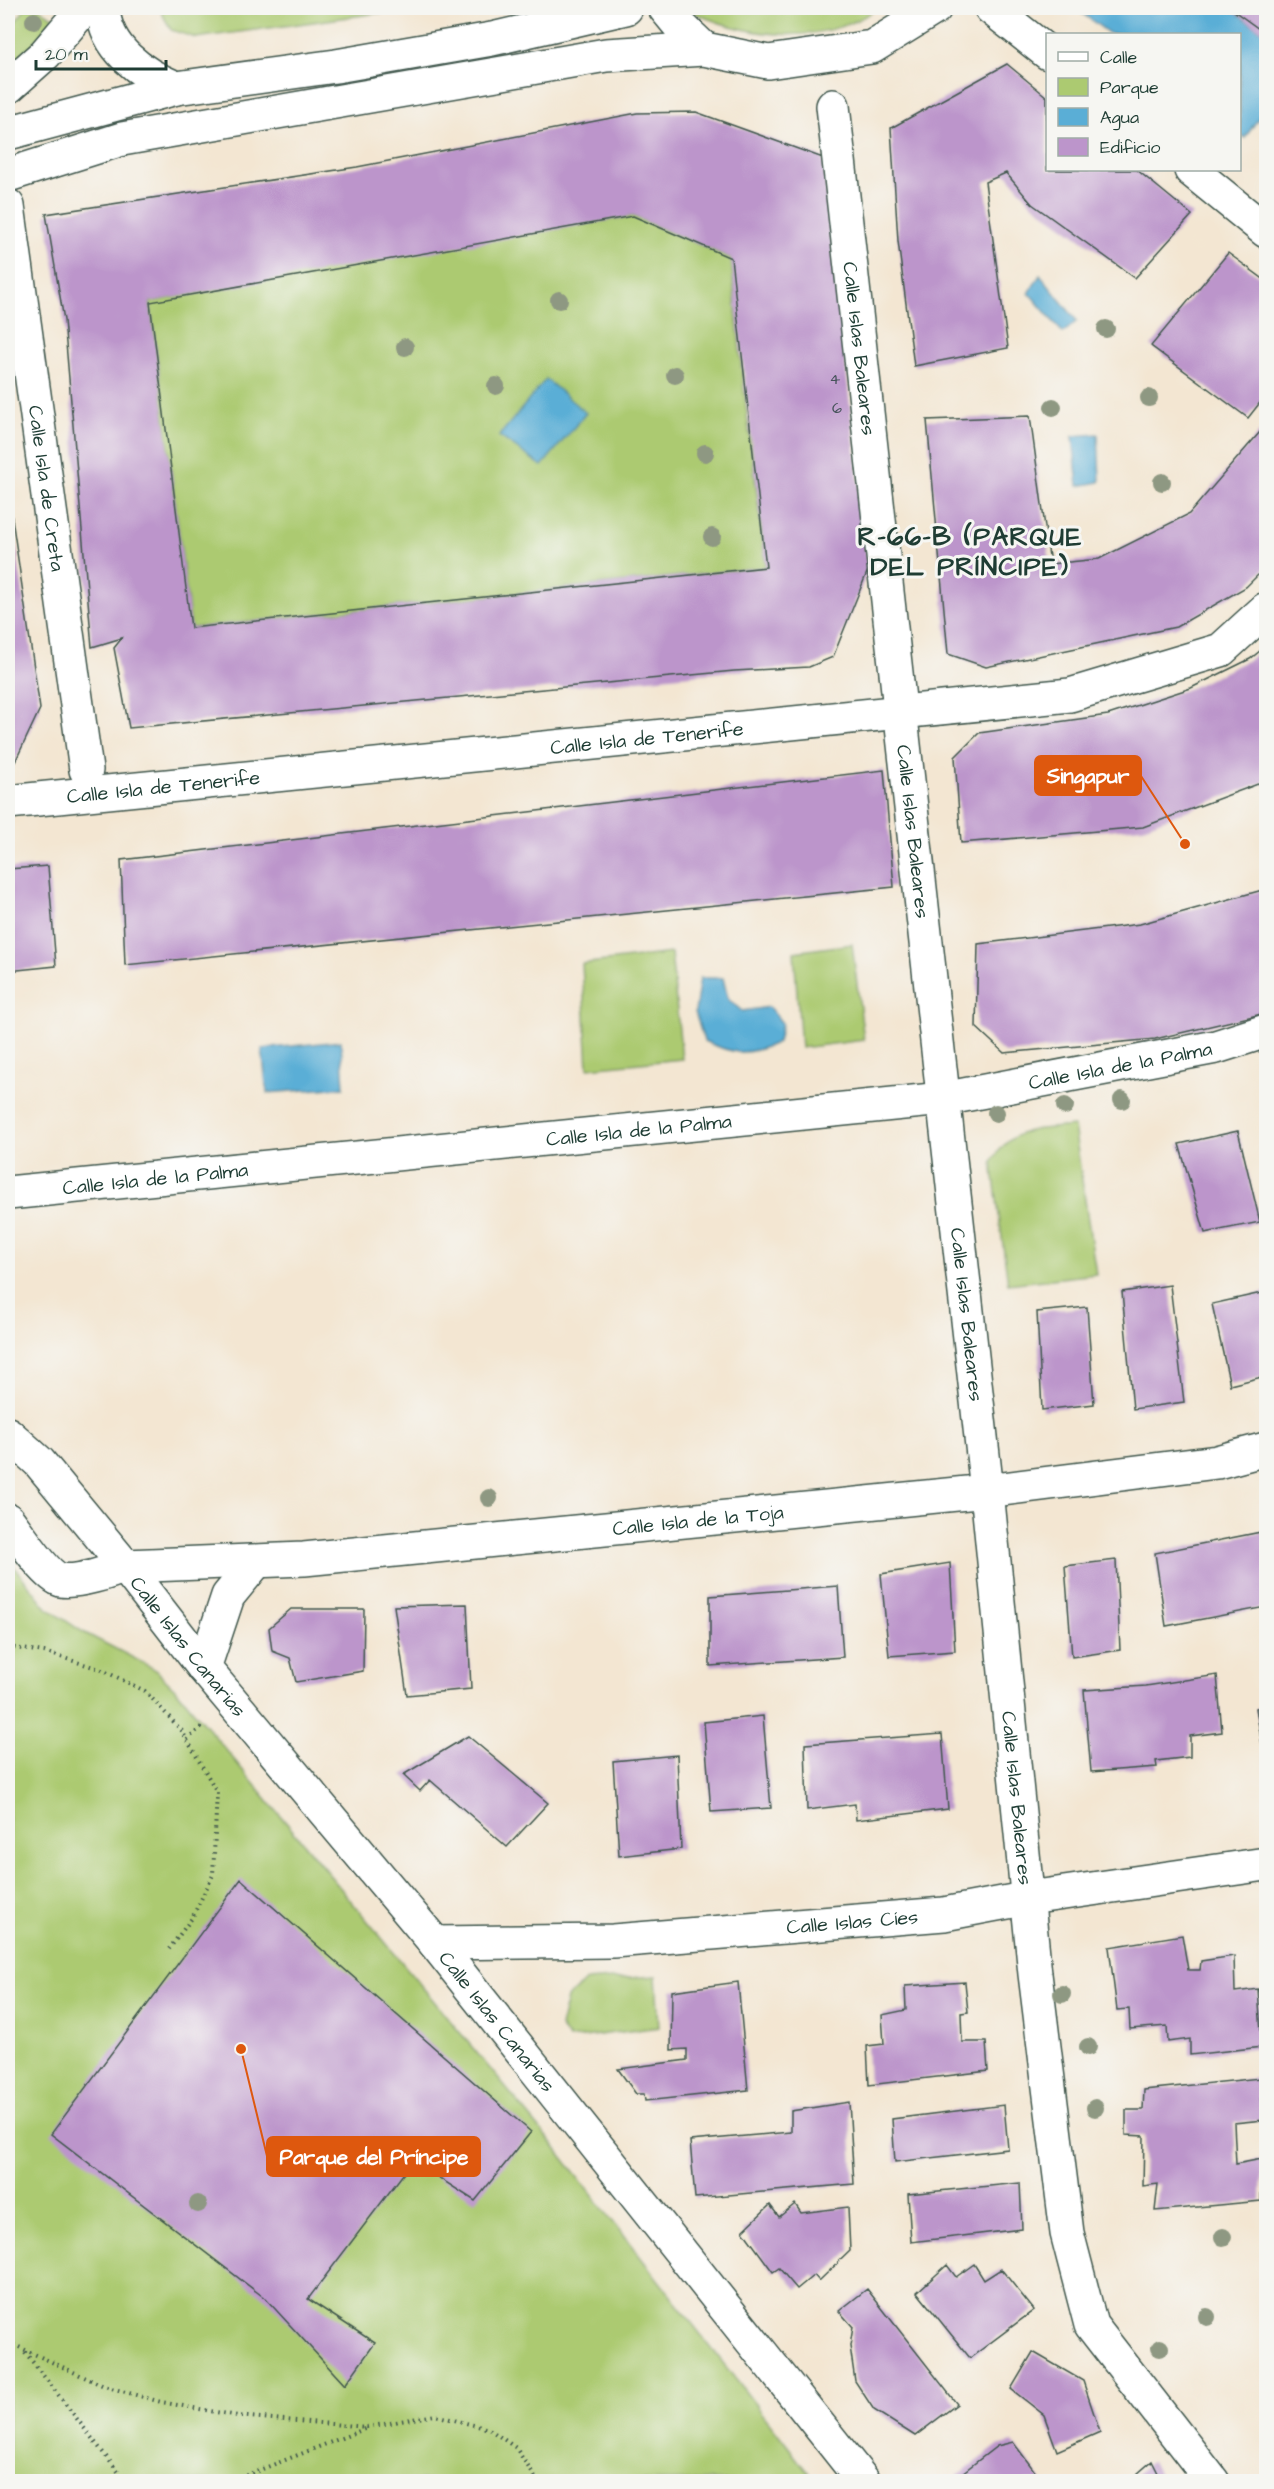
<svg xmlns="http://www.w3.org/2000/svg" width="1274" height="2489" font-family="'Architects Daughter',sans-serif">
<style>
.green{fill:#acca71;stroke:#668452;stroke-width:1.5}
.water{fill:#5aaed6;stroke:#3c7685;stroke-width:1.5}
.building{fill:#bc95cb;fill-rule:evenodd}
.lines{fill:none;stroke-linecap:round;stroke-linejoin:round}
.minor-casing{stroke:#3f564c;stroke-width:36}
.path{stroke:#3f564c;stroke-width:4;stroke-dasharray:1.5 4.5;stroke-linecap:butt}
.minor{stroke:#fff;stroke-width:33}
.tree{fill:#8e9882}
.labels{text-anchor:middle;stroke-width:6;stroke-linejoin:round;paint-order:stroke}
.number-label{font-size:16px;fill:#46535a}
.street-label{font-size:20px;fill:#1f3d34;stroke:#f6f6f2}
.district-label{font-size:26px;font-weight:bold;letter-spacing:1.5px;fill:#1f3d34;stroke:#f6f6f2}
.leader{fill:none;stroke:#de580e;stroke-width:2}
.callout-dot{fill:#de580e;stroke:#f6f6f2;stroke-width:2}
.callout{fill:#de580e;stroke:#de580e;stroke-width:2}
.callout-label{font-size:21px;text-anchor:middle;font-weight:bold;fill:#fff}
</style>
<rect width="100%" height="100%" fill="#f6f6f2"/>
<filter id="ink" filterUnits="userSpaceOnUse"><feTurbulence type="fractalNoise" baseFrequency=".0167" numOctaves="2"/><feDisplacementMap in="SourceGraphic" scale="12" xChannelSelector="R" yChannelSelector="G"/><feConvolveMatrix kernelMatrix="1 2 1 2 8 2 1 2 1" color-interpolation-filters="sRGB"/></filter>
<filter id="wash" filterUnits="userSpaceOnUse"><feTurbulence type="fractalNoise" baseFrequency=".008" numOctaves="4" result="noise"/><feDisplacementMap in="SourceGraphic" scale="24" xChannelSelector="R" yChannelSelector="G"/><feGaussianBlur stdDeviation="1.35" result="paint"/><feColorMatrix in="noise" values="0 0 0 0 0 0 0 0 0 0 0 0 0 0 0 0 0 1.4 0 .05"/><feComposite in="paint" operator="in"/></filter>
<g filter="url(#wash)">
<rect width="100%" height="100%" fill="#f3e6d2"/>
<path class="green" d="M26,8H39L54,18L28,51L8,70V31Z
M159,8H415L196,38L171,30Z
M684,8H878C820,49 742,37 684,8Z
M633,216L731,258L742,374L766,567L191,628L150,302L338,266Z
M852,944L864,1040L801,1048L794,952Z
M671,953L682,1059L588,1068L582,964Z
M1074,1126L1096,1274L1008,1284L992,1162C1012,1125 1037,1130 1074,1126Z
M8,1559L47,1608L83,1632L153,1668L178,1692L554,2146L815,2481H8Z
M656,1976L659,2027L569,2039L560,2027L567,1998L585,1981Z"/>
<path class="water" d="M1075,8H1230L1266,34V107L1245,138L1240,134V34H1110Z
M1040,275L1077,321L1063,333L1029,293Z
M546,379L586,413L542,466L499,436Z
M1098,434L1100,482L1078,486L1073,436Z
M700,978H723L728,999L742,1011L769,1007L782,1023L778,1042C748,1056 734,1055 704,1041L695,1012Z
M341,1041L344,1087L267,1093L262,1049Z"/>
<g id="blocks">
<path class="building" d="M1230,8H1266V34Z
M1007,64L1047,97V170H1137L1192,215L1135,278L1032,204L1006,173L985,182L1008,348L914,366L898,241L891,128Z
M696,112L823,158L868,570L833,657L809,667L734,671L129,728L114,648L122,638L92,647L64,320L46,214L357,167L637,113ZM633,216L731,258L766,567L191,628L150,302Z
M1228,253L1266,281V395L1248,418L1151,346Z
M1030,416L1050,564L1099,559L1189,514L1266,425V567L1246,587L1176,627L986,667L948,654L927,420Z
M8,491L40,709L15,762H8Z
M1266,646V781L1143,827L961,843L955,757L979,733L1108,715L1191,688L1250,659Z
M884,770L894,887L125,965L121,860Z
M48,866L56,966L8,971V869Z
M1266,889V1013L1155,1039L1004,1053L976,1027L978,944L1140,924Z
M1238,1131L1260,1222L1205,1233L1179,1144Z
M1170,1285L1184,1402L1133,1409L1122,1292Z
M1266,1292V1376L1230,1385L1212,1304Z
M1087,1307L1094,1404L1042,1410L1037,1312Z
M1266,1531V1607L1166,1626L1155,1553Z
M1116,1560L1120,1650L1072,1657L1065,1566Z
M950,1563L955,1651L889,1656L881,1574Z
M838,1586L843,1657L710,1666V1596Z
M467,1604L471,1689L407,1695L394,1606Z
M291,1609H364L363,1671L296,1682L290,1658L272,1651L269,1628Z
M1217,1675L1222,1732L1190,1736V1757L1156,1761L1157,1767L1091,1772L1084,1690L1146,1686Z
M1266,1705V1764H1265L1256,1708Z
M763,1716L771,1808L711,1812L704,1722Z
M942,1734L948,1809L856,1820L855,1804L807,1810L805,1744Z
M468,1736L548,1803L507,1847L430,1780L420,1791L403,1775Z
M677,1755L681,1849L619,1856L613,1761Z
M241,1879L531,2132L475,2201L413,2161L308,2299L375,2343L345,2385L266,2299L51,2134Z
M1182,1935L1188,1970H1200L1201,1961L1234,1956L1235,1992L1258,1989L1262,2047L1190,2055V2039L1168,2042L1167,2026L1130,2029L1129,2009L1117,2010L1109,1947Z
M738,1982L748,2090L645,2101L644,2094H636L618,2069L687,2060V2049L671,2050L672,1991Z
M965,1982L968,2012L961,2013L962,2042H986L988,2071L869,2085L867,2046L884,2044L882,2015L906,2010L905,1986Z
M1260,2078L1263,2120L1234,2123L1236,2164L1262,2159L1261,2201L1155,2211L1158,2184L1143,2186L1144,2136L1126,2135V2110H1143L1144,2090Z
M849,2102L854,2184L695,2198L690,2141L791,2132V2111Z
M1004,2105L1008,2149L895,2162L892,2119Z
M1020,2183L1022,2229L911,2242L908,2194Z
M795,2204L801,2213L848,2207L850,2251L819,2281L814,2275L797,2289L779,2268L773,2272L743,2231L770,2205L779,2217Z
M974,2264L984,2280L1001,2269L1034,2310L970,2358L917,2292L947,2265L956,2277Z
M867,2289L957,2404L915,2436L874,2410L855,2381L850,2346L853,2327L839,2311Z
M1033,2352L1083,2381L1100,2432L1057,2451L1044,2415L1011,2389Z
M1013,2442L1042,2481H961L957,2477L997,2446Z
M1152,2461L1162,2481H1129Z"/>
</g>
</g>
<g filter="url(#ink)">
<use href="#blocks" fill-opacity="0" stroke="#3f564c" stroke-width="1.5"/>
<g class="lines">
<defs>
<g id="minor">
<path d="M103,8C105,49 142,74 176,88"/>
<path d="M665,8L679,25L704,49"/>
<path d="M991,8L1048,53"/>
<path d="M8,87L45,54L84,8"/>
<path id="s1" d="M833,106L987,1491L1035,1974L1067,2233L1091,2325L1213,2482"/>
<path d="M8,133L176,88L336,66L492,39L626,8"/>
<path d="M1191,170L1266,231"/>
<path d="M8,175L122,139L606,55L704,49L768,62L872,47L935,8"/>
<path id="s2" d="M8,206L86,770"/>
<path id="s3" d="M8,802L1070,695L1221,650L1266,609"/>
<path id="s4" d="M8,1193L943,1099L1216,1047L1266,1031"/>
<path id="s5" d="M8,1434L39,1462L125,1566L204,1668L435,1943L864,2482"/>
<path id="s6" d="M8,1520C18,1533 46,1576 61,1580C76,1583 111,1572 125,1566L304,1559L987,1491L1217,1462L1266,1449"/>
<path d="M204,1668L228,1596L256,1562"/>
<path id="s7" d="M435,1943L613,1941L944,1914L1029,1898L1266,1864"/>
</g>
</defs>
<use href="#minor" class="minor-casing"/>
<path class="path" d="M8,1647L44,1652L100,1669L145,1691L182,1731L217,1792L213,1875L192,1918L169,1949
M187,1740L202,1726
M8,2342L104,2386L161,2402L238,2416L367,2427L435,2415L489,2429L516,2448L538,2482
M25,2352L126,2482
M229,2482L367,2428"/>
<use href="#minor" class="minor"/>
</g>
<g class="tree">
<circle cx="34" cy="21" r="9"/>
<circle cx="559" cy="300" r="9"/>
<circle cx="1106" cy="329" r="9"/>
<circle cx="405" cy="347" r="9"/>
<circle cx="675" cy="375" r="9"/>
<circle cx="496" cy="386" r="9"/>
<circle cx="1149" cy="398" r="9"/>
<circle cx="1053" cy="407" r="9"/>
<circle cx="705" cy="453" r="9"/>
<circle cx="1162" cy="482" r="9"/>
<circle cx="712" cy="537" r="9"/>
<circle cx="1122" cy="1100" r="9"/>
<circle cx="1065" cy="1106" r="9"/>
<circle cx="996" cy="1113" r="9"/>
<circle cx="489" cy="1498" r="9"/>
<circle cx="1062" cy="1994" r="9"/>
<circle cx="1088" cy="2047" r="9"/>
<circle cx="1095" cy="2108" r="9"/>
<circle cx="198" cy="2204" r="9"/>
<circle cx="1223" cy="2237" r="9"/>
<circle cx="1207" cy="2317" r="9"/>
<circle cx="1160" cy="2348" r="9"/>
</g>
</g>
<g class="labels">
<g class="number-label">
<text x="835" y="384">4</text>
<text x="837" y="413">6</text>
</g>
<g class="street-label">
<text dy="7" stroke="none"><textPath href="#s1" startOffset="244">Calle Islas Baleares</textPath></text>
<text dy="7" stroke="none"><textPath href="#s2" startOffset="285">Calle Isla de Creta</textPath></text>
<text dy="7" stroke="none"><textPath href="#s3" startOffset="642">Calle Isla de Tenerife</textPath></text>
<text dy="7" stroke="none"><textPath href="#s3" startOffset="156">Calle Isla de Tenerife</textPath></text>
<text dy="7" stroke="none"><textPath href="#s1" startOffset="730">Calle Islas Baleares</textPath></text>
<text dy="7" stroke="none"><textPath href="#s4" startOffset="1120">Calle Isla de la Palma</textPath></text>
<text dy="7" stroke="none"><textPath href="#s4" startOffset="634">Calle Isla de la Palma</textPath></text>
<text dy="7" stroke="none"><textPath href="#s4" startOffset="148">Calle Isla de la Palma</textPath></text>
<text dy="7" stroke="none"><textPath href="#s1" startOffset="1216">Calle Islas Baleares</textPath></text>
<text dy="7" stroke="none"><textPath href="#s6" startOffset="722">Calle Isla de la Toja</textPath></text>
<text dy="7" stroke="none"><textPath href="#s5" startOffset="279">Calle Islas Canarias</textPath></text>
<text dy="7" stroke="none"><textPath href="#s1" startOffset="1702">Calle Islas Baleares</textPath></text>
<text dy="7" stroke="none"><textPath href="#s7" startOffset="418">Calle Islas Cíes</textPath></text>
<text dy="7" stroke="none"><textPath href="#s5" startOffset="765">Calle Islas Canarias</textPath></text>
</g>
<g class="district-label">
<text x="970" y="545">R-66-B (PARQUE<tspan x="970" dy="30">DEL PRÍNCIPE)</tspan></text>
</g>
</g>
<path class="leader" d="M1185 844L1141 776M241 2049L267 2156"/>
<g class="callout-dot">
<circle cx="1185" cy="844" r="6"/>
<circle cx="241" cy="2049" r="6"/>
</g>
<g class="callout">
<rect x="1035" y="756" width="106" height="39" rx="6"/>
<rect x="267" y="2137" width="213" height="39" rx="6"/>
</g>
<g class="callout-label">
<text x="1088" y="783">Singapur</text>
<text x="374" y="2164">Parque del Príncipe</text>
</g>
<rect width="1274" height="2489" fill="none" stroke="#f6f6f2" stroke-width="30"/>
<rect x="1046" y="33" width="195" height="138" fill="#f6f6f2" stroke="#a0aca6" stroke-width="1.5"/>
<rect x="1058" y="52" width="30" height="9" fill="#ffffff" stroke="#a0aca6" stroke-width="1.5"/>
<text x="1100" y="63" font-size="18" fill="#1f3d34">Calle</text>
<rect x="1058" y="78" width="30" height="18" fill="#acca71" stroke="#a0aca6" stroke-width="1.5"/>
<text x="1100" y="93" font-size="18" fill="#1f3d34">Parque</text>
<rect x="1058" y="108" width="30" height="18" fill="#5aaed6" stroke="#a0aca6" stroke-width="1.5"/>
<text x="1100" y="123" font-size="18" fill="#1f3d34">Agua</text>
<rect x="1058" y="138" width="30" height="18" fill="#bc95cb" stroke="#a0aca6" stroke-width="1.5"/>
<text x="1100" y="153" font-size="18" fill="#1f3d34">Edificio</text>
<path d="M36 60v9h130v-9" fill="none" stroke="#1f3d34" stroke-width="3"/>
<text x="45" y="60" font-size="18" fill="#1f3d34" stroke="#f6f6f2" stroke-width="4.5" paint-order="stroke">20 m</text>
</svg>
